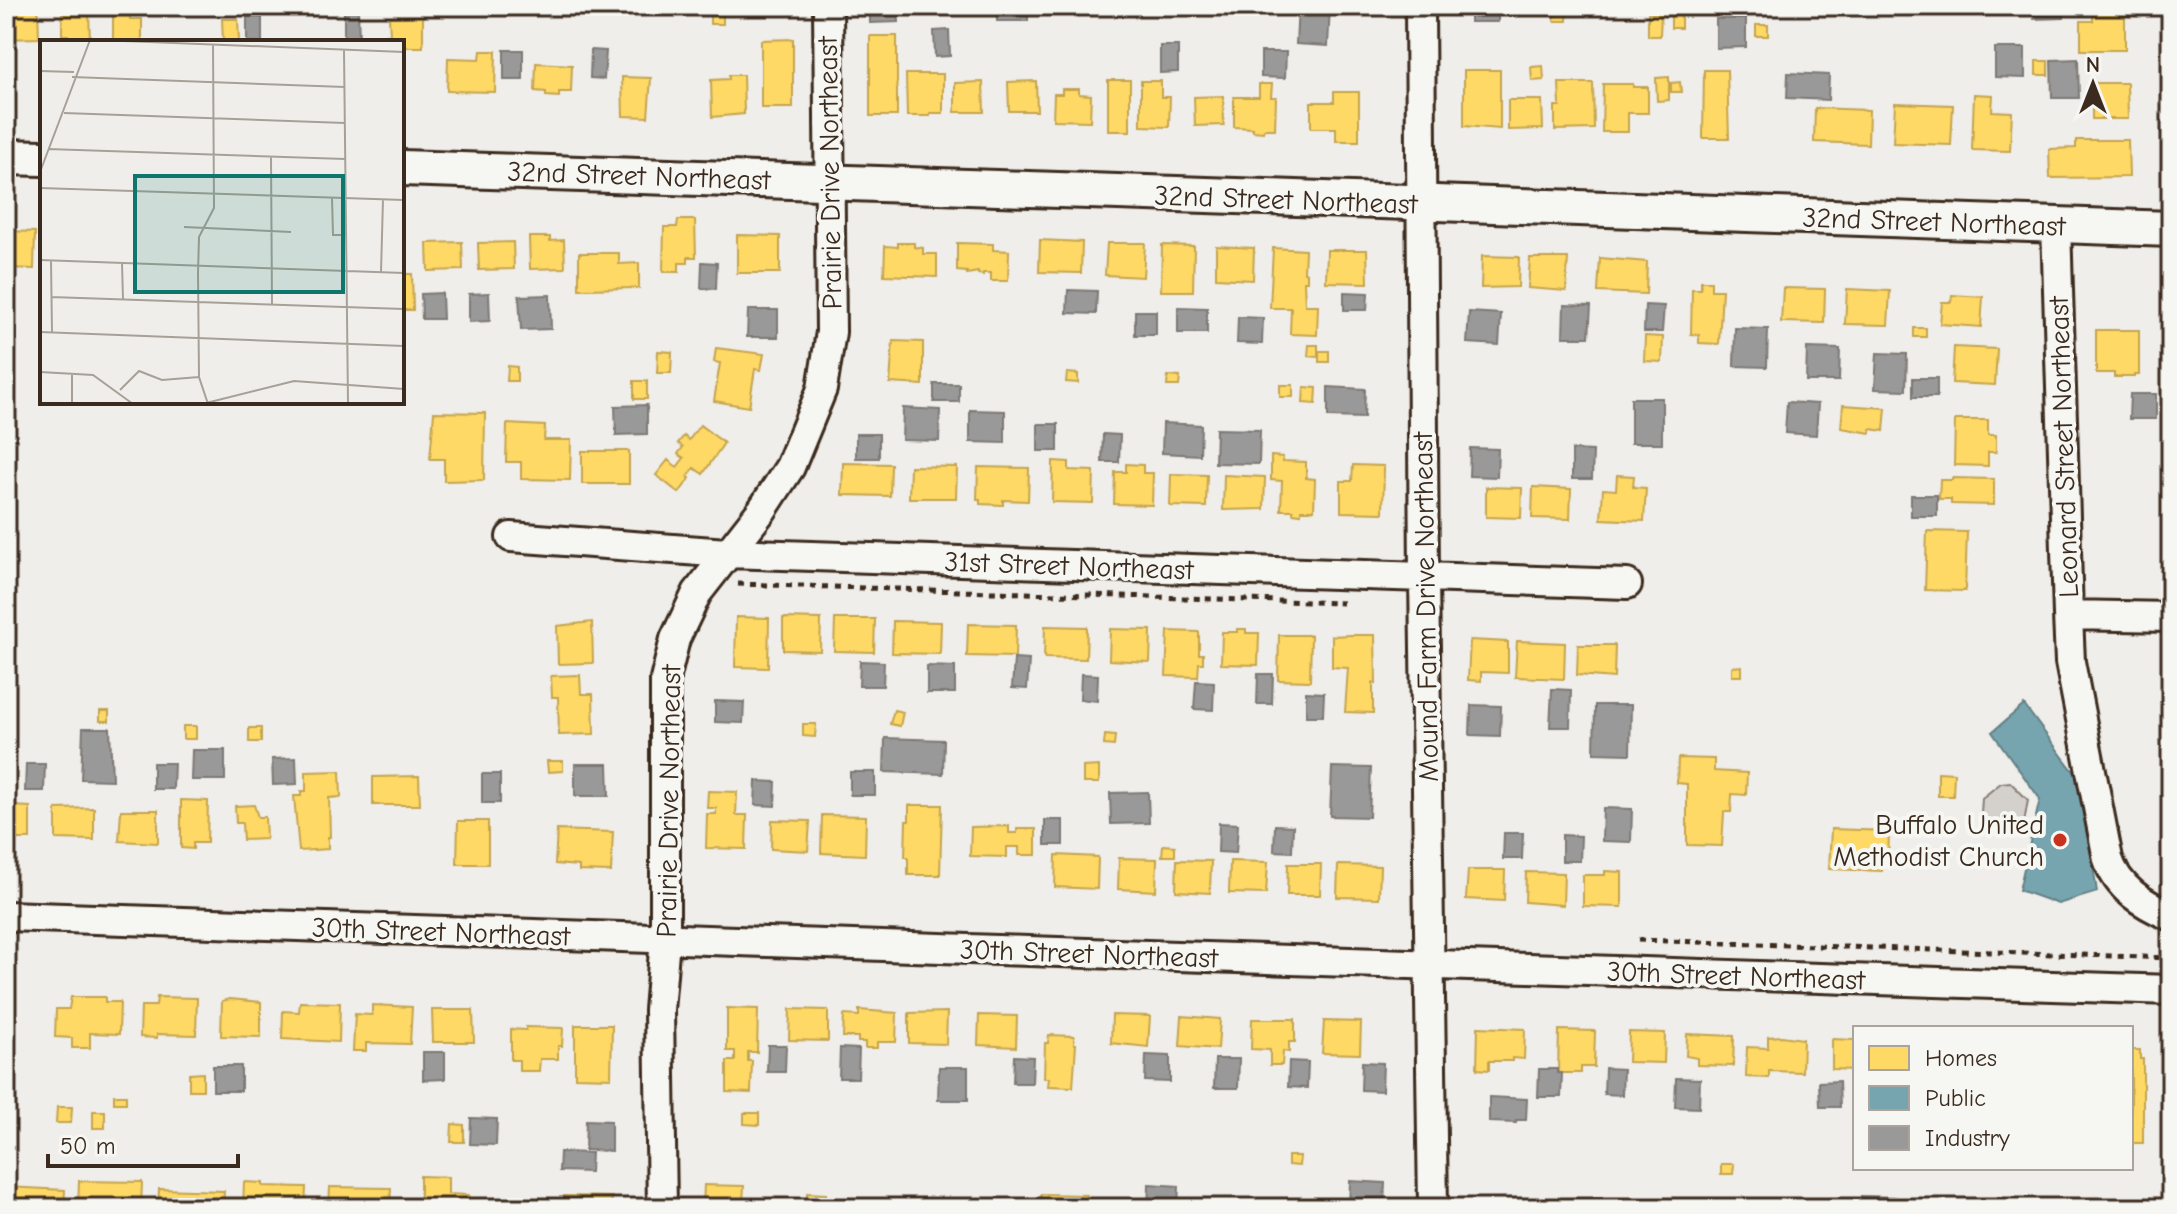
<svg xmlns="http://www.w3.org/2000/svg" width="2177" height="1214" font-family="'Comic Neue',sans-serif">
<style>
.green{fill:#d4d1cc;stroke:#887e75;stroke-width:2}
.homes{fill:#ffd966;stroke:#c4a450;stroke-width:2}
.public{fill:#76a5af;stroke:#648084;stroke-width:2}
.industry{fill:#999;stroke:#7d7874;stroke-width:2}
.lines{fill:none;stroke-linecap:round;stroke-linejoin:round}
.minor-casing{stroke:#3b2a1e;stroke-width:34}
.major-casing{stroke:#3b2a1e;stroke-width:40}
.path{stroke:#3b2a1e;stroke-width:5;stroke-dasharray:6 6;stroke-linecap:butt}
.minor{stroke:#f6f6f2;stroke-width:28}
.major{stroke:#f6f6f2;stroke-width:34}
.poi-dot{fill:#c8321e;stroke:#f6f6f2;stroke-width:3}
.labels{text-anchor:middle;stroke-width:8;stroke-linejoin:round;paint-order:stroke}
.street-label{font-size:28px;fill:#3b2a1e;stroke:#f6f6f2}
.poi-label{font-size:28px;fill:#3b2a1e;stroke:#f6f6f2;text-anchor:end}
.inset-road{fill:none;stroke:#a7a098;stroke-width:2}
.view{fill:#0f766e;fill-opacity:0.15;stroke:#0f766e;stroke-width:4}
.inset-edge{fill:none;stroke:#3b2a1e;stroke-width:4}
</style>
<rect width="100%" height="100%" fill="#efeeea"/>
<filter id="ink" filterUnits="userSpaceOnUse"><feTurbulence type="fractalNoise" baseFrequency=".0125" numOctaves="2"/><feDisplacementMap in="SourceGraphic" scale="16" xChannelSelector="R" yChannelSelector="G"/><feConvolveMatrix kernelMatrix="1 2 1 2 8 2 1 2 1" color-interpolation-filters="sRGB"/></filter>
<g filter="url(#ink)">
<path class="green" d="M2010,782L2028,800L2024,823L2016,830L1980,829L1982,798L2001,783Z"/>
<path class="homes" d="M6,6H38L39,38L6,39Z
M113,6H130V19H142V42H113Z
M1555,6H1568L1567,21H1554Z
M710,10H723V24H710Z
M62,11H89L90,42H69L68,35H62Z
M2093,11H2125V50H2081V21H2093Z
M1648,13H1661L1660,36H1648Z
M1671,14H1681V28H1671Z
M423,16V47H402V42H369L368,35H390L389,17Z
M222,19H238L239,42H223Z
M1756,25H1768V36H1756Z
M870,36H897V116H870Z
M793,39V108H761V40Z
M481,51H496L495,92L447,91L448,58L480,59Z
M2036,61H2048V75H2036Z
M536,63L572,65L571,92H559V97L546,96V92L535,91Z
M1543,66L1544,80L1532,81L1531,67Z
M1464,70H1500V129L1464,126Z
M1704,70H1727L1729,138H1703Z
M906,74H943V113H930V116H907Z
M729,75H743L744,114L712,117L711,80L729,79Z
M622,77L651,78L648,117L623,116Z
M1669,77V100L1657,101L1656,78Z
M1108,80H1130V131H1108Z
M1036,81L1037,111H1009L1008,82Z
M1141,81H1161V97H1170L1169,127L1141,126Z
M983,82L984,112H955V83Z
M1680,82L1681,92H1671V83Z
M1559,83H1593L1594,129L1555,130V106H1560Z
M2092,83H2127L2128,119H2092Z
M1259,84H1272L1271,97H1276L1275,129H1264L1263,132L1253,131V128L1234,127V97H1259Z
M1603,84H1633V87H1648V113H1628V132H1602Z
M1062,89H1079V94L1091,95L1090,121L1053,120L1054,94H1062Z
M1334,92H1359V141H1336V128H1311V102H1334Z
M1974,94L1993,95L1992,111L2012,112L2010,151L1972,150Z
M1223,96L1224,125L1195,126L1194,97Z
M1508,100H1542L1543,129L1508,130Z
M1895,103L1953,105L1951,145L1893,143Z
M1815,108L1869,110L1868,144L1814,142Z
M2076,140H2128L2129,177L2050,178L2049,149L2076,148Z
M678,220H695L696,257H688V263H679V272H663L664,227H677Z
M6,231L35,232L34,269L6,268Z
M737,235L780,236V273H737Z
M529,237H550V241L564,240L565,268L530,269Z
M1040,240L1082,242L1081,273L1039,272Z
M462,242L463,270L428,271L427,243Z
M513,242L514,269L479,270L478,243Z
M898,243H914V247L923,248V254H937V277L884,275L885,246L898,247Z
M957,243L993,244V250L1009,251L1008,281H991V273H983V275L978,274V272L967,274V272L957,271Z
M1107,243H1145L1143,277L1105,275Z
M1162,245L1194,246L1193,291H1161Z
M1216,246L1254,248L1253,280L1216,278Z
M1273,248L1305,250L1304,272L1307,273V281H1304L1305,305H1318L1317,335L1290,334L1291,308H1270Z
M1327,250H1367L1368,283L1326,282Z
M579,253H619V264L639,263V288L579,289Z
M1482,256L1519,257L1518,287L1481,288Z
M1530,258H1568L1566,291L1528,288Z
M1600,258L1647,262L1646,294L1598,292Z
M402,274H412L413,310H402Z
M1701,281H1711V290H1722L1719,344L1699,343V335L1691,334L1692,289H1701Z
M1783,288L1825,289L1824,323L1781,322Z
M1847,289L1890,291L1888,325L1845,324Z
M1952,295L1983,297L1981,327L1940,324L1942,302H1951Z
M1914,328H1926V337H1914Z
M2096,330H2139V375H2135V377H2114V373H2096Z
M1645,336L1663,337L1662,362L1644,361Z
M893,341L923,342V385L890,383Z
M1309,345H1318V357L1308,356Z
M1954,347L1997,349L1995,385L1952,383Z
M716,348L764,354L761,370L755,369L749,407L714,401L720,363L714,362Z
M658,351L672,352L671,373H657Z
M1319,351H1329V362H1319Z
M508,366L517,367V381H507Z
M1067,373L1078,374V383L1066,382Z
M1168,376L1180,377L1179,386H1167Z
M634,381H647V399H634Z
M1280,385H1293V397H1280Z
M1304,387L1317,388L1316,404L1303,403Z
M1843,405L1886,408L1884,431L1871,429V433L1841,428Z
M434,412L485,413L484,480L444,481V459H430Z
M1955,420H1988V435H1996V452H1988V466L1954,465Z
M507,424L545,426L544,440H571L570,480L521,479V462H506Z
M700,425L724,443L703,474L694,468L688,477L690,478L679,493L656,475L668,460L677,467L684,458L678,454L683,447L678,443L684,436L689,440Z
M582,451H629V484H582Z
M1271,456L1283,457V461L1306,462V478L1315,479L1314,510H1301V514L1293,513V510H1281L1282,481L1271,480Z
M1053,461L1069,462V470L1094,471L1093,503L1052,502Z
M843,463L891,464L890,496L842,495Z
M1126,464L1143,465V473H1153L1152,505L1114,504L1115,472H1126Z
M1353,465L1384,466L1383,513L1341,512V481H1352Z
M910,466L957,467L956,498H909Z
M978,467L1029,468L1028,501L1003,500V505L980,504V499H977Z
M1171,474L1207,475L1206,507L1170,506Z
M1224,475L1265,477L1264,509L1223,510Z
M1617,475L1634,476L1633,487L1646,488L1644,521L1601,519L1603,489L1616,490Z
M1952,478L1994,479V505L1951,504V499H1939L1940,480H1952Z
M1486,487L1522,488L1521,518L1486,517Z
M1533,487L1571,489L1570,519L1532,518Z
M1927,531L1967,532L1965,591L1925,590Z
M736,617L769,618L768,668L735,667Z
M783,618L821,619L820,651L783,650Z
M835,619H875L874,652L834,651Z
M893,621L941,622L940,654L892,653Z
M592,622L593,663L558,664L557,626Z
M968,624L1016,625L1015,657L967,656Z
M1045,626L1087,627L1086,659L1044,658Z
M1110,629L1151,630L1150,662L1109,660Z
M1237,629H1246V633H1259L1258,665L1221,664L1222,632H1237Z
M1168,631L1199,632V654H1203V663H1199L1198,677L1166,676Z
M1279,635H1311L1310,681L1278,680Z
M1351,635H1375L1376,684L1373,683V713L1345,712L1348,668L1332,667V636Z
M1470,640L1508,642V673L1481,672V681L1468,680Z
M1517,641L1565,643L1564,679L1515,677Z
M1578,645H1615L1614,678L1577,675Z
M1742,666V676H1732V667Z
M580,675L581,694H593L594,734L559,735L558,697H552L551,676Z
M894,710L903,712L900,726L890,724Z
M100,711H109V721H100Z
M803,724H816L815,737L803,736Z
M183,726H196V739H183Z
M249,728H261V742H249Z
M1105,735L1115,736L1114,746L1104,745Z
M1678,758L1714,759V771L1747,773L1746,795L1732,794L1731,812H1724L1722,846L1687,845V784L1677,783Z
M547,761H563V771L548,772Z
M1099,766V783H1083V767Z
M340,771L341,797L329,798L330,837H328V849L299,851L294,796H301V791H306V772Z
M1938,772L1954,773L1953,796H1938Z
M419,776L420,805H373V777Z
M708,791L737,792L736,815H747L746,849L706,848L707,814H716V808H707Z
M181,800L208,801L207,843H193V849L181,848Z
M254,805L258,817H265L266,839L243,840L242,823H236L235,806Z
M909,805H942L940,875H908V857H905L906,821H909Z
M12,806L30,807V839H15V843H6V808Z
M94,808V840L56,839V809Z
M121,810H158V843L119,841Z
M822,815L866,816L865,855L821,853Z
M772,820L810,821L808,851L771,849Z
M458,821H488V864H457Z
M1009,826V833H1017V829H1036V855H1019V847H1007V857L970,856L971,827Z
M1831,829L1889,831L1888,864L1883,863L1882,871L1829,869Z
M557,830L613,832L611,872L579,871V866L555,864Z
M1163,845L1175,846V856H1162Z
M1056,855L1098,857L1097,889L1055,887Z
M1119,858L1157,859L1156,891L1118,889Z
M1177,860L1211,861L1210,893L1176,891Z
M1230,861L1268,862L1266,894L1229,893Z
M1288,864H1321L1320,895H1287Z
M1338,865L1380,866L1379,898L1337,897Z
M1468,870H1505L1504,901L1466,899Z
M1605,871L1622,872V907L1583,906V875H1605Z
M1526,872L1564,873L1563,905L1525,902Z
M71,997H105V1002H120L119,1034L90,1033V1048H72V1038L55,1037L56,1009H69Z
M157,997L197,998L196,1035L157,1034V1038L140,1037L141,1006H156Z
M230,999L261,1002V1037L221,1036L222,1001Z
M300,1002L340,1003L339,1042L282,1039L283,1011L299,1012Z
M372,1005L412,1007L410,1044L366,1043V1051H353L355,1014L372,1015Z
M727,1008L758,1009L757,1052H748V1061H752L751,1093L727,1092V1061H735V1051H727Z
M790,1009L828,1010V1041L789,1040Z
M432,1010H473L474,1042H433Z
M859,1010L897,1013L896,1042H877V1048H865V1042H858V1037H843L844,1015L859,1016Z
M947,1012L946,1044L909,1043V1013Z
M979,1015L1017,1016L1016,1047L978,1045Z
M1112,1015L1150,1016L1148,1047L1111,1043Z
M1182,1016L1220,1019L1218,1049L1180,1046Z
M1252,1019H1295V1042H1289V1052L1283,1051L1282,1065H1270V1050L1251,1049Z
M1324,1021L1361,1022L1360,1054L1322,1053Z
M575,1025H612L611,1078L575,1077Z
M526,1027L563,1028L562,1046H558V1059H540L539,1071H519V1060H511V1029L526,1030Z
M1478,1027L1525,1029L1524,1059L1512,1058V1061H1489V1070L1477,1069Z
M1559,1030L1595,1031L1594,1067H1581V1073H1558Z
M1629,1032L1665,1033L1664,1063L1628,1062Z
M1687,1034L1734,1036L1733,1066L1697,1065V1058L1686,1056Z
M1049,1035L1074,1036V1044H1076L1073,1087L1048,1086L1049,1078H1044L1045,1043H1048Z
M1782,1036L1803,1039L1802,1072L1769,1071V1078L1746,1077L1747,1047L1768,1048V1037Z
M1832,1039L1855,1040V1070L1832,1069Z
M2131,1050H2140V1059H2143V1143H2131Z
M203,1073V1090H189V1074Z
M114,1095H126V1103H114Z
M57,1107H72L71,1123H56Z
M93,1111H105V1128H93Z
M744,1113H759V1125L744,1124Z
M452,1124L464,1125V1142H451Z
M1288,1156H1300L1299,1166L1288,1165Z
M1721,1164H1734L1733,1174H1721Z
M420,1176L448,1177V1194L469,1195V1208H402V1200L420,1201Z
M79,1181L142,1182L141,1208H78Z
M244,1182L263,1183V1186L306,1187L305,1208H243Z
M704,1185L744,1186L743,1203L764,1204V1208L703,1207Z
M6,1187L65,1190L64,1208H6Z
M330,1187L391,1188L390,1208H329Z
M159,1189L224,1191L223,1208H158Z
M807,1193L826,1194V1205L846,1208H772L773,1199L801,1200V1204L807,1205Z
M1041,1194L1087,1195V1208H1040Z
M564,1196L612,1197L611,1208H564Z
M476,1203L551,1205V1208H476Z
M928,1204L957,1205V1208H928Z"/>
<path class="public" d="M2024,705L2080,780L2097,892L2058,904L2019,890L2040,799L1992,732Z"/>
<path class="industry" d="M870,6H898L899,22L870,23Z
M997,6H1028V21H997Z
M1298,6H1330L1328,46L1296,44Z
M1470,6H1498V22H1470Z
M2033,6H2064V18L2034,19Z
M358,8L359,42H344V9Z
M247,17H262V42H247Z
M1716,19H1746V47L1716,48Z
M949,30L950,56L935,57L934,31Z
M1160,46H1178V72L1160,73Z
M1995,48H2025V78L1995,77Z
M504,50H523V80H504Z
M591,50L606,51L604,79L590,78Z
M1261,52H1286L1285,78L1261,77Z
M2078,59L2079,98H2052L2051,60Z
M1788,73L1829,75L1828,100L1787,98Z
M702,262L717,263L716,289L701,288Z
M1068,290L1097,291L1096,314L1067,313Z
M1344,292L1368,293L1367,310H1344Z
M442,293L443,319H422L421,294Z
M489,293L490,321L469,322V294Z
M550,295L551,329L521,330L519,296Z
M1564,305L1591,306L1589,337H1563Z
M1645,305L1664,306L1662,332H1644Z
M1178,307L1207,308V333H1178Z
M748,310H778V337H747Z
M1135,311H1156V335H1135Z
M1469,312L1501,314L1499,345L1467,343Z
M1238,317L1263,318L1262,344L1237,343Z
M1735,328L1768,329L1767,367L1734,366Z
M1807,348L1840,349L1839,381H1806Z
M1877,353L1907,354L1906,390L1875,389Z
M1913,378H1937V397H1913Z
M934,384H959V402H934Z
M1328,387L1365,389L1364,418L1328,417Z
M2130,394H2156V419H2129Z
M1631,398H1662V443H1631Z
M1787,402L1818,404L1816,435L1785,433Z
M647,405V434L616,435L615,406Z
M903,408L940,410L939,441L902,440Z
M970,410L1005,411V443L970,442Z
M1163,423L1201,425L1200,455L1162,453Z
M1038,424H1058V451H1038Z
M1216,429L1260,430L1259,464L1215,463Z
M856,434H879V458H856Z
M1103,434L1120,435L1119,462H1102Z
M1470,448L1498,449L1497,477L1469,476Z
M1572,450L1593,451L1592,479H1572Z
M1911,495H1937V516H1911Z
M1014,659L1029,660L1027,689L1012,688Z
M860,661L884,662L883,686H859Z
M927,666L955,667V693H927Z
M1081,674L1098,675L1097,701L1080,699Z
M1258,674H1273L1272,704H1257Z
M1196,681L1214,682L1213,710L1194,709Z
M1552,689L1571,690L1570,727H1550Z
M1306,692L1324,693L1323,716H1306Z
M715,701L744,702L743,723L715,722Z
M1471,705L1501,706L1500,736L1470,735Z
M1595,705H1631L1630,754L1594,753Z
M83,728H110L112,780L81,779Z
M885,738L944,740L943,774L884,772Z
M192,750H225V780H191Z
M296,758L297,784L273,785L272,759Z
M153,763H174L173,789H153Z
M26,764H45L44,791H25Z
M575,764H608L609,796H575Z
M1332,767L1371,768L1369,817L1330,816Z
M850,772H875V795H850Z
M482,774H500V803H482Z
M756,781L776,782L775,806L755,805Z
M1148,792L1149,823L1111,824L1110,793Z
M1603,808L1632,809L1631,842L1602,841Z
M1045,820H1063V845H1045Z
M1219,823L1238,824L1236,853L1218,852Z
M1275,825L1293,826L1292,852L1274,851Z
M1504,833H1523L1522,859H1503Z
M1562,835L1581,836L1580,861H1562Z
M768,1045H786L785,1072H767Z
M840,1048L859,1049L858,1078H839Z
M423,1052H445V1079L423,1080Z
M1146,1055L1170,1056V1082L1145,1081Z
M1014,1056L1033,1057L1032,1083H1013Z
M1215,1059H1239L1238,1088H1214Z
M1289,1061L1308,1062L1307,1088L1288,1087Z
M1362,1062L1383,1063L1382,1091L1361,1090Z
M213,1066H241V1091H213Z
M939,1067H968V1100H938Z
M1605,1068L1623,1069L1622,1095L1604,1094Z
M1539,1069H1557V1073H1562L1561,1097H1538Z
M1676,1078L1700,1079L1699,1108L1675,1107Z
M1839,1081L1840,1107H1820L1819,1082Z
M1489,1097L1527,1099L1526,1120H1516V1123L1489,1122Z
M471,1118L497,1119L496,1145L470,1144Z
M586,1120L611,1121V1151L585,1150Z
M560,1152L591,1153L590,1172L559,1171Z
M1350,1181L1385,1183L1384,1208H1349Z
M1149,1184L1179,1186L1178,1208H1148Z
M1861,1196L1895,1197V1208H1861Z
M1718,1201L1750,1202V1208H1718Z"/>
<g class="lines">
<defs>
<path id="minor" d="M1420,6L1424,578L1433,1208
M2056,225L2068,615L2171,617
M511,537L727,553L1627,584
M2068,615L2070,662L2108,859C2118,889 2143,904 2171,916
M6,916L2171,990
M662,1208L659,1010L665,939V680L675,639L697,593L762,510L790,467L822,389L831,332L828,6"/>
<path id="major" d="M6,157L42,158
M402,168C992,185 1581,210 2171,229"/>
</defs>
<use href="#minor" class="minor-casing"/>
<use href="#major" class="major-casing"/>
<path class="path" d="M738,584L1343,603
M1638,940L2171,958"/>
<use href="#minor" class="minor"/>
<use href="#major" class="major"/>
</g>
</g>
<circle class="poi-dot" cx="2060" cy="840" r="8"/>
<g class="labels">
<g class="street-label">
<text transform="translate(829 173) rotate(-91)" y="10">Prairie Drive Northeast</text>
<text transform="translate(639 175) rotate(2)" y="10">32nd Street Northeast</text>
<text transform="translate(1286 199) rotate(2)" y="10">32nd Street Northeast</text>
<text transform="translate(1934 221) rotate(2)" y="10">32nd Street Northeast</text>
<text transform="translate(2063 447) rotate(-92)" y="10">Leonard Street Northeast</text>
<text transform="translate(1069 565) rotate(2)" y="10">31st Street Northeast</text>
<text transform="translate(1425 607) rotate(-91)" y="10">Mound Farm Drive Northeast</text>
<text transform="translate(668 801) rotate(-89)" y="10">Prairie Drive Northeast</text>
<text transform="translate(441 931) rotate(2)" y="10">30th Street Northeast</text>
<text transform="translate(1089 953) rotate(2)" y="10">30th Street Northeast</text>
<text transform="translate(1736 975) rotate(2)" y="10">30th Street Northeast</text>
</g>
<g class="poi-label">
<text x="2044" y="834">Buffalo United<tspan x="2044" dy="32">Methodist Church</tspan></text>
</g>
</g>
<g transform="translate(40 40)">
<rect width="364" height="364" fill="#efeeea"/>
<path class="inset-road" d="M58,0L364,12M304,10L308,364M0,31L34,32M32,37L305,47M24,73L305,83M8,109L305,119M231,117L232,265M0,132L50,0M0,148L364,160M292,158L293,195H306M144,187L251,192M0,220L364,233M11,221L12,292M82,223L83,259M341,232L343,159M11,257L364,269M0,292L364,306M0,332L53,335L93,364M32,333V364M80,350L99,331L122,340L159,337M166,363L254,341L364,349M168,364L159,337L158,233L159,197L174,168L173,5"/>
<path class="view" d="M95,136H303V252H95Z"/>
<rect width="364" height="364" class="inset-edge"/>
</g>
<rect width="2177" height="1214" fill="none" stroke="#f6f6f2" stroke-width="32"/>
<rect x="16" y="16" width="2145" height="1182" fill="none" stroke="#3b2a1e" stroke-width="3" filter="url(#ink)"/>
<rect x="1853" y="1026" width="280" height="144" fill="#f6f6f2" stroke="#aba49d" stroke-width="2"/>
<rect x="1869" y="1046" width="40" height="24" fill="#ffd966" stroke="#aba49d" stroke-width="2"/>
<text x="1925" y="1066" font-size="24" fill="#3b2a1e">Homes</text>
<rect x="1869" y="1086" width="40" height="24" fill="#76a5af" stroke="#aba49d" stroke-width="2"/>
<text x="1925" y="1106" font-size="24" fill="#3b2a1e">Public</text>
<rect x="1869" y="1126" width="40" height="24" fill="#999999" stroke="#aba49d" stroke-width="2"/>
<text x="1925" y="1146" font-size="24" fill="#3b2a1e">Industry</text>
<g transform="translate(2093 84)" stroke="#f6f6f2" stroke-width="6" paint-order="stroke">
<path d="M0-6L14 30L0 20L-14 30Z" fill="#3b2a1e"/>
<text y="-12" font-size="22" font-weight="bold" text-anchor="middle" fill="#3b2a1e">N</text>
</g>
<path d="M48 1154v12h190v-12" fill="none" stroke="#3b2a1e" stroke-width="4"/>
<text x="60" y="1154" font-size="24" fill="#3b2a1e" stroke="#f6f6f2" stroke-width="6" paint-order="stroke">50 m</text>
</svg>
